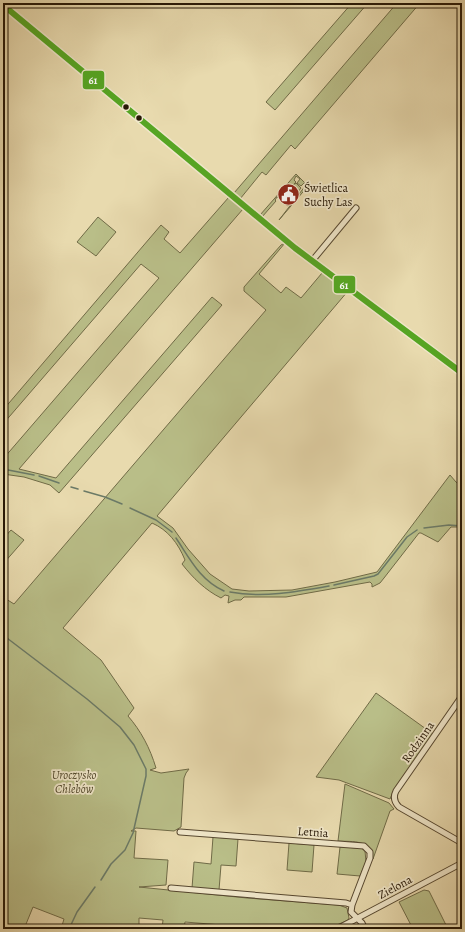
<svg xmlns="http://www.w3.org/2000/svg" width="465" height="932" font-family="Alegreya,serif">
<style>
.green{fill:#b9be88;stroke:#706b47}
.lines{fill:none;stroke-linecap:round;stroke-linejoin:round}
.stream{stroke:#6b7a67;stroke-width:1.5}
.street-casing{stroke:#574830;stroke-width:7}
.street{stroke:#f0e7ca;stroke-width:5}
.bus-1-casing{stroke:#f0e7ca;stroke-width:9}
.bus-1{stroke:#56a523;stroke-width:6}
.bus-dot{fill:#271806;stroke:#f0e7ca;stroke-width:1.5}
.labels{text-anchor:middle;stroke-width:3.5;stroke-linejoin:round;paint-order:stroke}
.poi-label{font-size:12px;fill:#271806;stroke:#f0e7ca;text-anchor:start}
.street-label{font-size:12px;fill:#271806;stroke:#f0e7ca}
.park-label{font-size:12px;font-style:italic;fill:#534a2d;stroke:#f0e7ca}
.line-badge{stroke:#f0e7ca;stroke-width:1.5}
.badge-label{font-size:11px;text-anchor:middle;font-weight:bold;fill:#fff}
</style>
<rect width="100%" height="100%" fill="#e8daae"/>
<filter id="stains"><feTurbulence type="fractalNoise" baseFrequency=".005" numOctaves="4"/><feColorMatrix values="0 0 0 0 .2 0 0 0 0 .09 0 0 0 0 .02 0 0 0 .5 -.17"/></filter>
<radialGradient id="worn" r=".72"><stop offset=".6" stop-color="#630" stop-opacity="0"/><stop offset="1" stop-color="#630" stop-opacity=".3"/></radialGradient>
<path class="green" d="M352,3H368L275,110L266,102Z
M397,3H420L295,149L291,145L266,175L262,172L240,199L234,193Z
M296,174L308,186L279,220L306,185L304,183L301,186L297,183L300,179L296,176L294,180L296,182L291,187L296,183L301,188L297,193L298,194L288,206L277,197L275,200L276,201L262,217L260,215Z
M229,197L243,209L19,469L56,478L212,297L222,305L59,493L50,485L24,477L3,474V459L159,278L141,264L3,424V410L161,225L169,232L164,239L180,253Z
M98,217L116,232L96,256L77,242Z
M285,243L259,274L281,293L286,287L301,298L322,273L348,291L157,516L173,528L188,549L210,574L232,589L249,591L292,590L335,582L377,572L450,475L456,482L462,487V527H451L438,542L421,533H419L384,578L380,583L372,587V584L370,582L286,597H244L241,600H235L228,603L229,596L225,595L221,598C205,590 193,578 182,564L185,560C178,543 168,530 152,523L63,628L101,660L134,708L128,716C141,731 150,748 156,768L150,770L161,773L189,769L186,773L184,778L181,827L174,831L136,828L131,831H136L134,858L168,860L166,885L139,887L247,898L339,905L347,908L349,918L348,920L328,929H270L185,922L184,929H162L163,920L139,918V929H61L64,919L33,907L24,929H3V597L14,604L266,310L244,291V287L281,245Z
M11,530L24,540L3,564V539Z
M376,693L433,734L394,790L390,799L339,780L316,777Z
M345,784L389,803L394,809L390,811L373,859C370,839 354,842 338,841Z
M213,837L238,839L236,866L221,865L219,890L192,888L194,862L211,864Z
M289,843L314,845L312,872L287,870Z
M340,847L361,848L365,851L366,862L360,876L337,874Z
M424,890L429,891L447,927L443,929H413L399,902Z"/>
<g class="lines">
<path class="stream" d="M3,469L34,475
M39,476L59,483
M71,487L78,489
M84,491L105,497L122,504
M130,508L156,520L172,532
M424,528L449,525L462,526
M176,538C190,559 200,580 224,591
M334,585L374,576L378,574L407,537L417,530
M230,592C262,598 296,592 329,586
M3,635L87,699L120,727L134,745L146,769V776L133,833L125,850L111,864L101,880
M69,929L77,912L95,887"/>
<defs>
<path id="street" d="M3,5L70,60L295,248L462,373
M312,261L356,208
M462,696L396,791C393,797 394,802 399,807L462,843
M180,832L364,846L370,852V858L352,905L351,912L362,923L365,929
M171,888L322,901L346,903L352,905
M337,929L462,863"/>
</defs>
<use href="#street" class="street-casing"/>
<use href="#street" class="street"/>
<defs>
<path id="bus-1" d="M3,5L295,248L462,373"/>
</defs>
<use href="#bus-1" class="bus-1-casing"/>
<use href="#bus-1" class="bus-1"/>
</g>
<defs>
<symbol id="civic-disc" viewBox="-11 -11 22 22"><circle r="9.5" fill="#8f2418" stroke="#f0e7ca"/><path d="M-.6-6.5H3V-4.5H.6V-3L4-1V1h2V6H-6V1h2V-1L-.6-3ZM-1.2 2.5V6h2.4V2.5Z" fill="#fff"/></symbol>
</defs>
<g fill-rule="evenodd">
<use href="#civic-disc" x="276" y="182" width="25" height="25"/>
</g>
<g class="bus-dot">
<circle cx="126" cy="107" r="3.5"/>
<circle cx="139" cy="118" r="3.5"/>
</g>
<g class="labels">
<g class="poi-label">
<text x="304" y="192">Świetlica<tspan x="304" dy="14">Suchy Las</tspan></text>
</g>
<g class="street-label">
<text transform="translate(418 742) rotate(-55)" y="4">Rodzinna</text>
<text transform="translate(313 832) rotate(4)" y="4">Letnia</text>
<text transform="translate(395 887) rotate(-28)" y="4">Zielona</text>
</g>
<g class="park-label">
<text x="74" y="779">Uroczysko<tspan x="74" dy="14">Chlebów</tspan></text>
</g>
</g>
<g class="line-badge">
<rect x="82" y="70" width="23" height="20" rx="4" fill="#56a523"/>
<rect x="333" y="275" width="23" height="19" rx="4" fill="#56a523"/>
</g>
<g class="badge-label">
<text x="93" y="84">61</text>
<text x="344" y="289">61</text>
</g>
<rect width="465" height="932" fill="none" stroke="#e8daae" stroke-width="16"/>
<rect x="4" y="4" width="457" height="924" fill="none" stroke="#271806" stroke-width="2"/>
<rect x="8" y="8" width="449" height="916" fill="none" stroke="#271806"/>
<rect width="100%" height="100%" filter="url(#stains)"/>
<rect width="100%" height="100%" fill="url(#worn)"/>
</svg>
